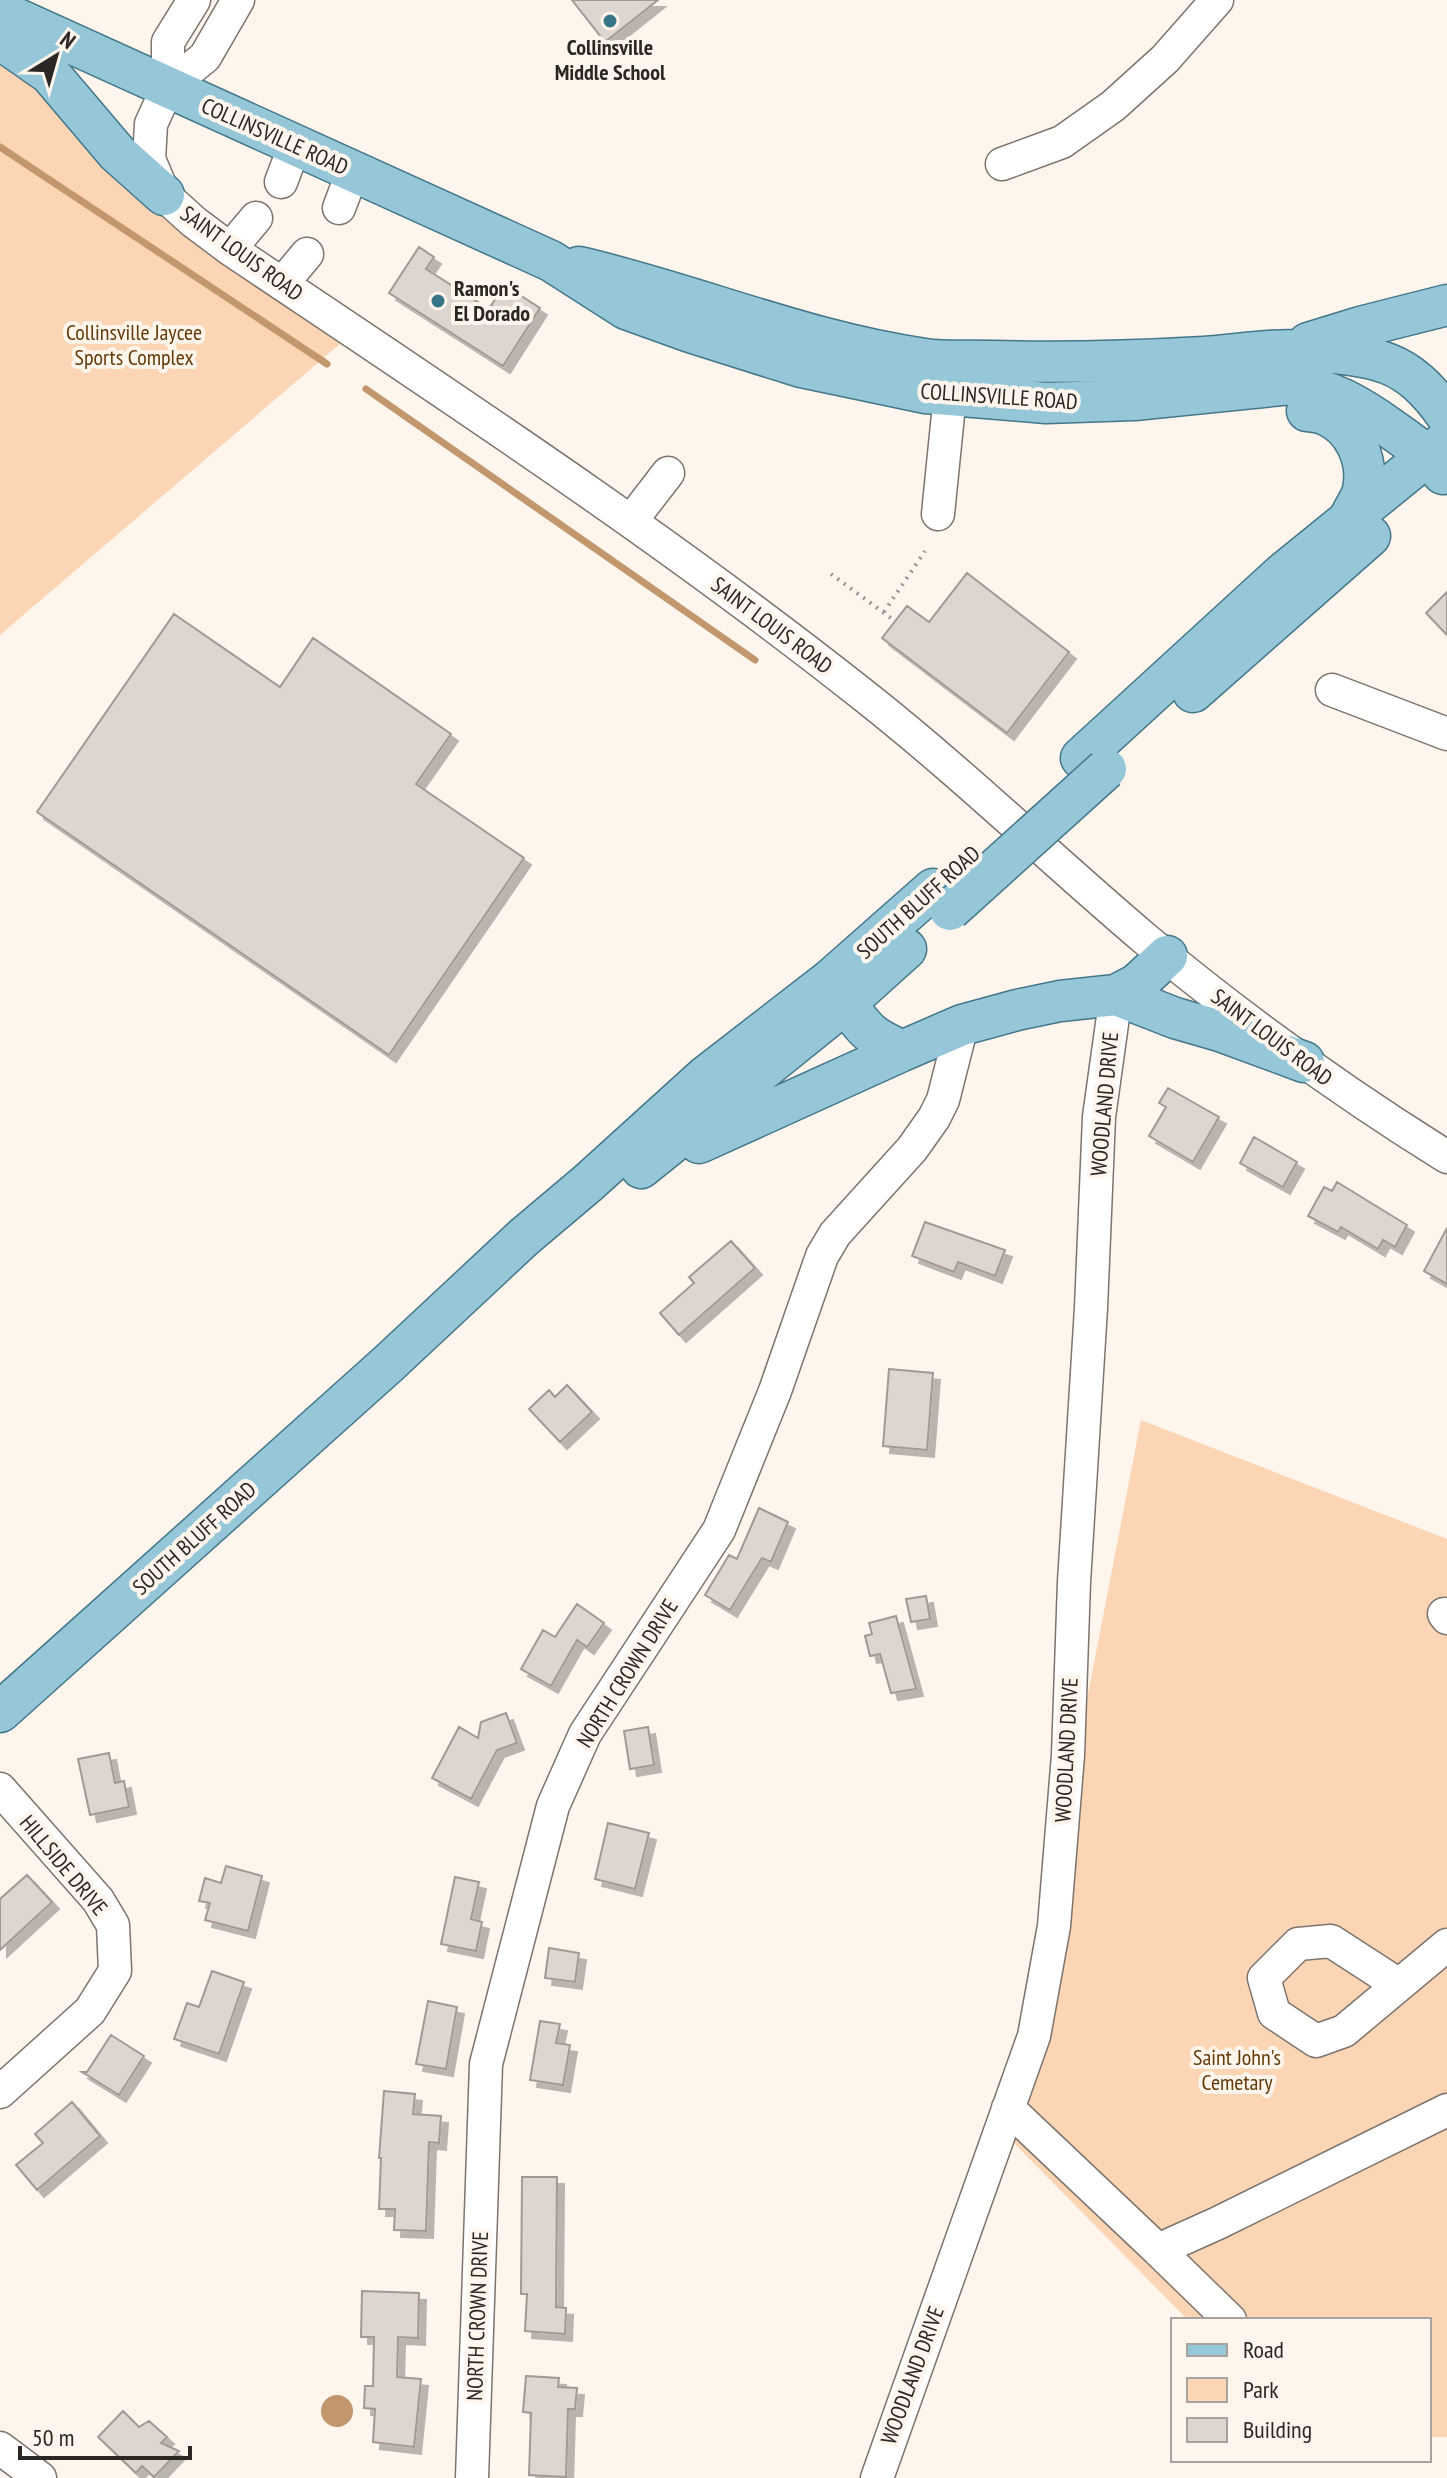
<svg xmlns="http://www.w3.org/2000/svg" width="1447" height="2478" viewBox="0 0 1447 2478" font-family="'PT Sans Narrow',sans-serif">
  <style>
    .green { fill: #fbd5b4 }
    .water { fill: #c3976e }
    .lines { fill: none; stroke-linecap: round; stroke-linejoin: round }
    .stream { stroke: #c3976e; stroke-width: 7 }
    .building { fill: #ded5ce; stroke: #a29992; stroke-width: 2; filter: url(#shadow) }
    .minor-casing { stroke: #7c746d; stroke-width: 35 }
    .major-casing { stroke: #437789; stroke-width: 43 }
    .path { stroke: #9a948e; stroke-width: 4; stroke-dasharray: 2 6; stroke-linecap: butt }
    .minor { stroke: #fff; stroke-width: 32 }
    .major { stroke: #96c7d9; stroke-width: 40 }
    .major-bridge-casing { stroke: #437789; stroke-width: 43; stroke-linecap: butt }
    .major-bridge { stroke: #96c7d9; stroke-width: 40 }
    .poi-dot { fill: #36748a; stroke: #fef5ed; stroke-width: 3 }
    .labels { text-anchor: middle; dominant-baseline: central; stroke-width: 8; stroke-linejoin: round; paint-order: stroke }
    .poi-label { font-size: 22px; font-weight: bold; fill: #2a2724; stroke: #fef5ed }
    .street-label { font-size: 22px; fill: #2a2724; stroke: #fef5ed }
    .park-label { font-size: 22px; fill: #633905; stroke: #fef5ed }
  </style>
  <defs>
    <filter id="shadow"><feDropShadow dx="7" dy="7" stdDeviation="0" flood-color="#0004"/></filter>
  </defs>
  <rect width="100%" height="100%" fill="#fef5ed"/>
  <path class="green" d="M0,42L354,332L0,635Z
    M1141,1420L1447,1539V2437H1429V2320H1188L1000,2129L1063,1824Z"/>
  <path class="water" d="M321 2411a16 16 0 1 1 32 0a16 16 0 1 1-32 0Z"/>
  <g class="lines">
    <path class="stream" d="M0,147L327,364
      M366,389L755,660"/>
  </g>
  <path class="building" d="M572,0H658L605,42Z
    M419,247L434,257L426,269L489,309L504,285L540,308L503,366L389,293Z
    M967,573L1069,652L1007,733L882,638L907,606L929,622Z
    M1447,592V635L1426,613Z
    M174,614L280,687L313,638L451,734L416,784L524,858L389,1055L37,812Z
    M1168,1088L1219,1117L1193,1162L1149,1136L1166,1107L1159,1103Z
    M1254,1137L1297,1162L1283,1187L1240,1163Z
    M1337,1182L1407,1225L1395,1247L1383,1240L1378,1249L1341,1227L1338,1232L1308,1216L1324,1187L1332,1191Z
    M925,1222L1005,1250L995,1276L958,1262L954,1272L912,1256Z
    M1447,1228V1284L1424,1271Z
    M731,1241L755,1268L679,1335L660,1313L694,1283L689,1277Z
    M889,1369L933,1373L927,1450L883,1446Z
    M567,1385L592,1412L560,1442L529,1409L549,1390L555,1397Z
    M759,1508L788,1522L771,1562L762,1558L730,1610L705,1595L729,1555L737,1559Z
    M926,1596L930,1619L911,1622L906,1599Z
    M577,1604L604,1623L587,1647L577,1640L551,1686L521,1669L543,1630L555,1637Z
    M896,1616L916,1689L891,1693L880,1654L870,1656L865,1636L872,1634L869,1623Z
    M506,1713L517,1743L497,1750L471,1799L432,1778L459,1727L478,1738L481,1722Z
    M648,1727L654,1765L630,1769L624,1731Z
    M109,1753L115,1783L124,1781L129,1807L90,1815L78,1759Z
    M608,1823L649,1833L635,1889L595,1879Z
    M226,1866L262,1876L248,1931L205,1920L210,1903L199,1901L205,1878L221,1883Z
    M27,1875L52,1902L0,1950V1899Z
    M455,1877L479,1882L471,1919L482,1922L476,1951L441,1944Z
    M549,1948L579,1953L575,1982L545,1978Z
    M212,1971L244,1982L219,2054L174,2039L187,2003L199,2007Z
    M428,2001L457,2007L446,2069L416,2064Z
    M540,2021L560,2024L556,2043L570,2045L563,2085L530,2080Z
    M111,2035L144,2056L119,2095L82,2072H87Z
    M384,2091L415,2094L413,2114L441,2116L439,2143L429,2142L426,2231L394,2230L395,2209H379L381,2158H379Z
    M72,2102L100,2136L37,2190L16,2165L43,2143L35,2134Z
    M522,2177H557L556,2307L566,2308L565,2334L525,2331L527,2294H521Z
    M362,2291L419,2293L418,2338L398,2337L397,2377L421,2379L414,2447L373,2442L375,2409L364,2408L365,2386H373L374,2337H361Z
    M526,2376L559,2378L558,2387L577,2388L575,2409H568L566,2477L529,2475L531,2413L523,2412Z
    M123,2411L139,2427L149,2421L167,2437L161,2443L179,2451L154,2477L142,2466L136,2473L98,2437Z"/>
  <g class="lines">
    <g class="minor-casing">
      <path id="minor" d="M194,0L168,42V87L151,124L149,159L164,195L194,222L230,249C446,394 663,536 867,698C963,774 1051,859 1144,938C1240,1018 1341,1091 1447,1157
        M168,87L205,57L238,0
        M1002,164L1062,142L1113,106L1165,59L1217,0
        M281,182L295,145
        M339,208L353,171
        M230,249L256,218
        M282,284L307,254
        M938,514L950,395
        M631,521L668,473
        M1332,690L1447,734
        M1444,1614L1447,1618
        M0,1789L98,1900L113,1925L115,1971L90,2011L0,2092
        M1399,1985L1331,1941L1298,1944L1264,1978L1274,2013L1316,2041L1344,2031L1447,1945
        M1008,2108L1158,2250
        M1230,2320L1158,2250L1218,2223L1447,2110
        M0,2448L40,2478
        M472,2478L486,2064L553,1806L585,1734L719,1530L775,1391L822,1256L835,1234L912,1149L934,1118L943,1100L962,1025
        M877,2478L1034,2036L1054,1926L1068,1755L1074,1582L1091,1308L1099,1117L1116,995"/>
    </g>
    <g class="major-casing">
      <path id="major" d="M0,11L551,261L626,309L690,332L801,367L925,393L1046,403L1134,400L1292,384C1331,389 1359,406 1390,428C1410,442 1428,454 1443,474
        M0,39L50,74L117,153L164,195
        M579,267C695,294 806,342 925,359C946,362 970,360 992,361C1062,363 1133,361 1204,357C1237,355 1273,348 1306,351C1374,356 1406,357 1447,416
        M1308,343L1360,327L1447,305
        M1307,411C1313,412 1320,412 1326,415C1354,427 1369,460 1363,490C1361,499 1353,510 1349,519
        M1193,692L1370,536
        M1081,758L1282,574L1447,440
        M832,983C846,1000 855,1021 873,1035C881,1041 892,1046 902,1051L962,1025L1017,1010L1060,1001L1116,995L1137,984L1167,956
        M1116,995L1175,1018L1220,1031L1304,1062
        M699,1143L902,1051
        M641,1168L847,1002L906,949
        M0,1712L388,1364L524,1237L588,1183L706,1076L830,980L933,889"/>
    </g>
    <path class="path" d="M831,574L895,621
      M884,612L925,551"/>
    <use href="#minor" class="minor"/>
    <use href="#major" class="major"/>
    <g class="major-bridge-casing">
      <path id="major-bridge" d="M950,910L1106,769"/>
    </g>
    <use href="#major-bridge" class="major-bridge"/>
  </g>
  <g class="poi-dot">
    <circle cx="610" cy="21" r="8"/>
    <circle cx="438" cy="301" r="8"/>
  </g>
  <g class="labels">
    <g class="poi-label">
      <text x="610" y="47">Collinsville<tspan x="610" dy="25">Middle School</tspan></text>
      <text x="454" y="288" text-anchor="start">Ramon's<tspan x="454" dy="25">El Dorado</tspan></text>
    </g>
    <g class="street-label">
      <text transform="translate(275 136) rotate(24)">COLLINSVILLE ROAD</text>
      <text transform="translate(242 253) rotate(36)">SAINT LOUIS ROAD</text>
      <text transform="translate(999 396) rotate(4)">COLLINSVILLE ROAD</text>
      <text transform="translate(772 625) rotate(37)">SAINT LOUIS ROAD</text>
      <text transform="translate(918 902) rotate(-42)">SOUTH BLUFF ROAD</text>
      <text transform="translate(1272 1037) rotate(37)">SAINT LOUIS ROAD</text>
      <text transform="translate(1104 1104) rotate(-85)">WOODLAND DRIVE</text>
      <text transform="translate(194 1538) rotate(-42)">SOUTH BLUFF ROAD</text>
      <text transform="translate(627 1673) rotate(-58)">NORTH CROWN DRIVE</text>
      <text transform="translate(1066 1750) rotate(-87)">WOODLAND DRIVE</text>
      <text transform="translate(64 1865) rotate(50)">HILLSIDE DRIVE</text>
      <text transform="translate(477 2316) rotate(-88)">NORTH CROWN DRIVE</text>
      <text transform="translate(912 2375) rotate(-70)">WOODLAND DRIVE</text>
    </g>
    <g class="park-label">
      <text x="134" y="332">Collinsville Jaycee<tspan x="134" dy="25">Sports Complex</tspan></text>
      <text x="1237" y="2057">Saint John's<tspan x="1237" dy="25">Cemetary</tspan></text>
    </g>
  </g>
  <rect x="1171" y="2318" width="260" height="144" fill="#fef5ed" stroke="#a9a39d" stroke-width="2"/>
  <rect x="1187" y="2344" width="40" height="12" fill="#96c7d9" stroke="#a9a39d" stroke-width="2"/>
  <text x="1243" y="2358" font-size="24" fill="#2a2724">Road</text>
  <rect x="1187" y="2378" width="40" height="24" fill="#fbd5b4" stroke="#a9a39d" stroke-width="2"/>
  <text x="1243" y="2398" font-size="24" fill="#2a2724">Park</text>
  <rect x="1187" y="2418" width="40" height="24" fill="#ded5ce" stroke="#a9a39d" stroke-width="2"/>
  <text x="1243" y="2438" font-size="24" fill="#2a2724">Building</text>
  <g transform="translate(56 56) rotate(37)" stroke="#fef5ed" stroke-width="6" paint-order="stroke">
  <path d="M0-6L14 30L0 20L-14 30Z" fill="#2a2724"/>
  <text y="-12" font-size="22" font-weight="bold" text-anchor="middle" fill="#2a2724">N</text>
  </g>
  <path d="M20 2446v12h170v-12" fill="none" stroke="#2a2724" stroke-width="4"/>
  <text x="32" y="2446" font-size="24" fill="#2a2724" stroke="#fef5ed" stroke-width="6" paint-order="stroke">50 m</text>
</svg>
